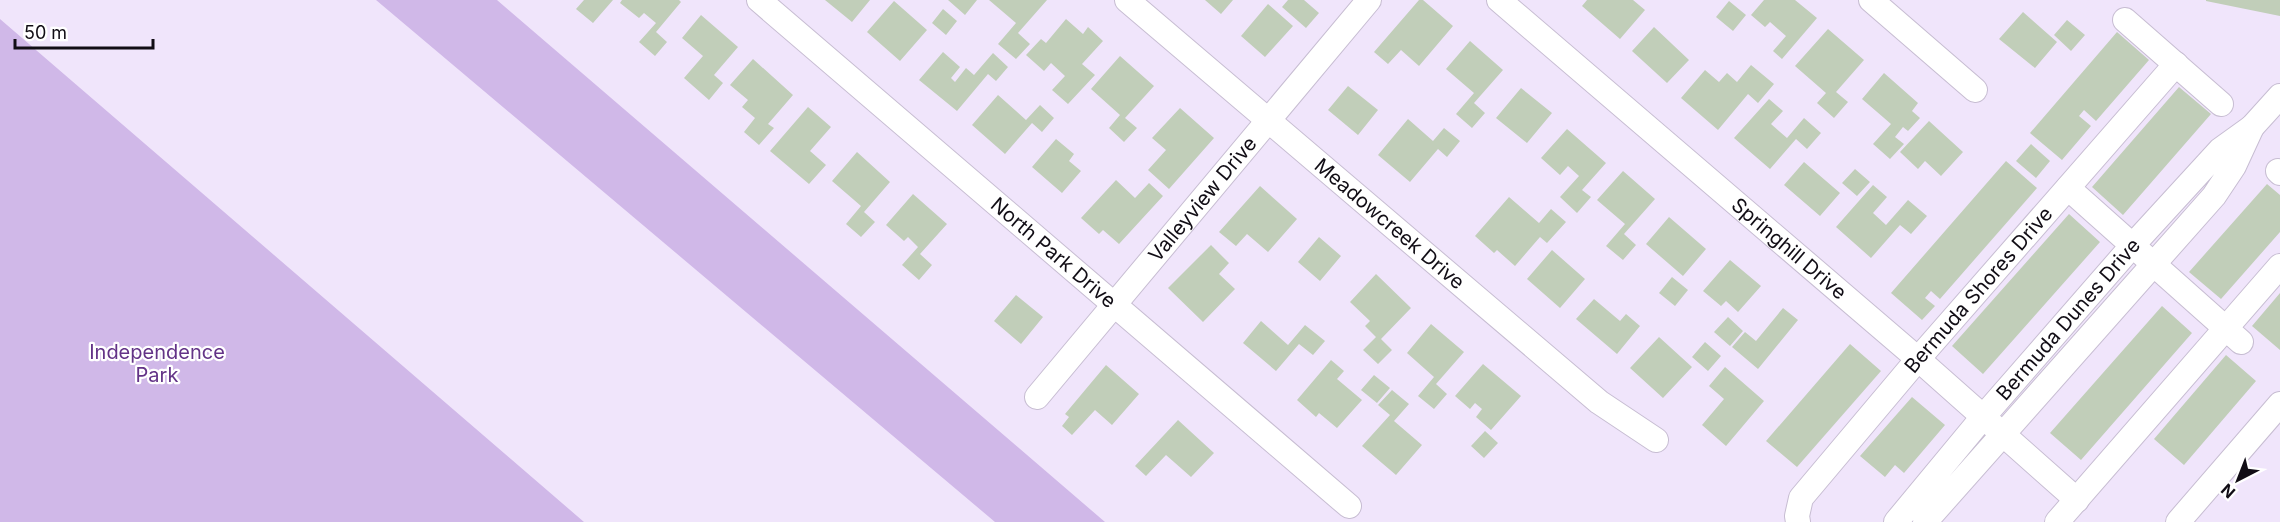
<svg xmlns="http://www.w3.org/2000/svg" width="2280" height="522" viewBox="0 0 2280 522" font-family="Inter,sans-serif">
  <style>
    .green { fill: #d0b8e8 }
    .building { fill: #c1ceb9 }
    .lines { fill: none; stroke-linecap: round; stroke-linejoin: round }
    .minor-casing { stroke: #c7bdd2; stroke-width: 26 }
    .minor { stroke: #fff; stroke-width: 24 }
    .labels { text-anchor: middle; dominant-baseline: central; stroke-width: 4.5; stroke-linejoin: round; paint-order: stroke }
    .street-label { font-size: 20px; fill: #110d15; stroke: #fff }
    .park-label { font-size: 20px; fill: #633387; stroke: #fff }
  </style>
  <rect width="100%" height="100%" fill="#f0e5fb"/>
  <path class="green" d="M376,0H497L1105,522H995Z
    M0,19L584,522H0Z"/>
  <path class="building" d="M584,0H613L593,23L576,9Z
    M622,0H679L681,2L656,32L667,42L655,56L639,42L656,23L644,13L639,18L620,3Z
    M825,0H870L852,22Z
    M948,0H977L965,15Z
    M989,0H1047L1018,33L1030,44L1016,59L998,44L1016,23Z
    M1205,0H1233L1221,14Z
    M1288,0H1304L1319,13L1306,28L1282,7Z
    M1419,0H1423L1453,26L1419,66L1401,50L1388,64L1374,52Z
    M1587,0H1633L1645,10L1620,39L1582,6Z
    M1764,0H1795L1817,18L1782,59L1773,51L1786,36L1770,22L1765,27L1751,15Z
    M2206,0H2280V16L2206,1Z
    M894,1L927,30L900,61L867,32Z
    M1729,1L1746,15L1733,31L1716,17Z
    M1268,4L1293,26L1265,57L1241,36Z
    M943,9L957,21L946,35L932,23Z
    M2023,12L2057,42L2035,68L1999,39Z
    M701,15L738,47L714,75L723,83L709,100L684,78L703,56L682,38Z
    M1066,19L1083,34L1088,27L1103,41L1082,64L1095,75L1068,104L1052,90L1065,76L1051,63L1044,71L1026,55L1041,39L1046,43Z
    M2067,20L2085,35L2071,51L2054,35Z
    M1654,27L1689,60L1667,83L1632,51Z
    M1828,29L1864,60L1836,92L1848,102L1834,118L1817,103L1826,93L1795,66Z
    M2117,32L2149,60L2096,121L2084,110L2079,116L2091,126L2062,160L2030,133Z
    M1470,41L1503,70L1474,103L1485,113L1472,128L1456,114L1474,93L1446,69Z
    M943,52L960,67L951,78L955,82L966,68L974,75L993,53L1008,67L996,81L988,74L957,111L919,80Z
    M1120,56L1154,86L1125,118L1137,128L1124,142L1109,128L1120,115L1091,89Z
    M753,59L793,95L768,124L774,128L759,145L744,132L755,118L742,107L748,100L730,85Z
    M1751,65L1774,84L1758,103L1748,94L1718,130L1681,98L1705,70L1719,82L1727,73L1737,82Z
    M1884,73L1918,103L1912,111L1920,118L1908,131L1903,127L1895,137L1904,144L1890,159L1873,144L1891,124L1862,99Z
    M1348,86L1378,110L1358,135L1328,110Z
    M2179,87L2211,114L2123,215L2092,187Z
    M1521,88L1552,113L1527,143L1496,118Z
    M998,95L1026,120L1040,105L1054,118L1042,132L1032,123L1005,154L972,125Z
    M1769,99L1783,111L1771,124L1787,138L1804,118L1821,133L1807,149L1796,139L1770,169L1734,138Z
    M808,107L831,127L810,151L826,165L809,184L770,151Z
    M1180,108L1214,138L1169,189L1148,170L1166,150L1152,138Z
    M1408,119L1433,141L1444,128L1460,141L1447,157L1438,149L1410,182L1378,155Z
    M1929,121L1963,152L1941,176L1925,161L1918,169L1900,152Z
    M1567,129L1606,163L1582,190L1591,197L1577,213L1560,197L1579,176L1568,166L1560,175L1541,158Z
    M1056,139L1074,154L1069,161L1081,171L1062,193L1032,167Z
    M2031,144L2050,161L2036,178L2016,161Z
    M857,152L890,182L864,212L875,222L861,237L846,224L861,206L832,181Z
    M2006,161L2037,188L1940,299L1931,291L1925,298L1935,306L1922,320L1891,293Z
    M1804,162L1840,193L1820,216L1784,185Z
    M1855,169L1870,182L1857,196L1842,183Z
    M1623,171L1655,199L1624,234L1636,245L1623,260L1606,246L1625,224L1597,200Z
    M1116,180L1135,198L1149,183L1163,196L1119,244L1103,230L1099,234L1081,218Z
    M2267,184L2280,195V232L2221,299L2189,272Z
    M1873,185L1887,197L1873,213L1886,225L1908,200L1927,216L1911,234L1900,225L1871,258L1836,227Z
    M1260,186L1297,219L1268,252L1247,234L1236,246L1219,232Z
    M913,194L947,224L920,254L932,265L919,280L902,265L918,247L908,237L904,241L886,225Z
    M1509,197L1539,223L1551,209L1566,222L1547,243L1540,237L1515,266L1497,250L1494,253L1475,236Z
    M2069,214L2100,242L1983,374L1952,346Z
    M1669,217L1706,249L1683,276L1646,244Z
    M1319,237L1341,256L1320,281L1298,262Z
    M1211,245L1229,263L1219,274L1235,289L1203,322L1168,288Z
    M1552,250L1585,279L1560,308L1527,279Z
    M1730,260L1761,286L1738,312L1726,301L1721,306L1703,291Z
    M1376,274L1411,308L1381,339L1392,350L1378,364L1363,350L1376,337L1365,326L1370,321L1350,302Z
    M1672,277L1688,290L1675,306L1659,293Z
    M2280,293V350L2252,326Z
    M1016,295L1043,317L1021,344L994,321Z
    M1594,299L1620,321L1626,314L1640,326L1617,354L1576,319Z
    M2162,306L2192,333L2081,460L2050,433Z
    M1783,308L1798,320L1758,369L1732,347L1745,332L1756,341Z
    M1728,317L1743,331L1730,346L1714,332Z
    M1261,321L1288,345L1305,325L1325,341L1313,355L1299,344L1276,371L1243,343Z
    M1431,324L1464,352L1436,384L1447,394L1434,409L1418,396L1434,377L1407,353Z
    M1659,337L1692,367L1663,398L1630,368Z
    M1705,342L1721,356L1708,371L1692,357Z
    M1850,344L1881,371L1797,467L1766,441Z
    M2226,355L2256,381L2184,465L2154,439Z
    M1331,360L1344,371L1337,379L1362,400L1337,428L1319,413L1316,417L1297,400Z
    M1483,364L1521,396L1491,430L1476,417L1482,409L1475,403L1470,409L1455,396Z
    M1106,365L1139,394L1112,425L1095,410L1072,435L1062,426L1069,417L1065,414Z
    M1725,367L1764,401L1726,446L1702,425L1724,399L1709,386Z
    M1374,375L1390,388L1377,403L1361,390Z
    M1392,390L1409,404L1394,421L1422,445L1396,475L1362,446L1390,415L1378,405Z
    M1912,397L1945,425L1904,473L1895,465L1885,477L1860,456Z
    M1178,420L1214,453L1191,477L1166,455L1146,476L1135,466Z
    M1485,431L1498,443L1484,458L1471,446Z"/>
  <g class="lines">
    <g class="minor-casing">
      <g id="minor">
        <path id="s1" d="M759,0L1349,506"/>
        <path id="s2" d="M1127,0L1599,402L1656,440"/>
        <path id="s3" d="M1499,0L1918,359L2077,500"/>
        <path d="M1871,0L1975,90"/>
        <path d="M2125,20L2221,104"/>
        <path d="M2252,127L2280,96"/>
        <path d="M2278,171L2280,173"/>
        <path d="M2068,188L2241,342"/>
        <path id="s4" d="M1037,397L1369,0"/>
        <path id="s5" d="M1798,522L1797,516L1801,498L1918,359L2176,64"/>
        <path id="s6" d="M1896,522L1983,417L2132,246L2220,150L2252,127L2234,166L2214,196L1925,522"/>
        <path d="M2057,522L2280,266"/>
        <path d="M2178,522L2280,404"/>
      </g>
    </g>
    <use href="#minor" class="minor"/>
  </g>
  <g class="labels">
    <g class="street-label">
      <text stroke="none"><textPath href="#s4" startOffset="258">Valleyview Drive</textPath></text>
      <text stroke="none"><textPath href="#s2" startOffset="345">Meadowcreek Drive</textPath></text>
      <text stroke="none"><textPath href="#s3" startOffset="382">Springhill Drive</textPath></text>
      <text stroke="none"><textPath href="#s1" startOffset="388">North Park Drive</textPath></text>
      <text stroke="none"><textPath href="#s5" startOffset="298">Bermuda Shores Drive</textPath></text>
      <text stroke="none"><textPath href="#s6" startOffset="266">Bermuda Dunes Drive</textPath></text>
    </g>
    <g class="park-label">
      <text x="157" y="352">Independence<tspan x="157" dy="23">Park</tspan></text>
    </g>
  </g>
  <g transform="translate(2238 480) rotate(222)" stroke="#ffffff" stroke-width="4.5" paint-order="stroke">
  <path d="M0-4.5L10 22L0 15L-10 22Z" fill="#110d15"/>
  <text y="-9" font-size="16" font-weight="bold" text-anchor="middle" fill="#110d15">N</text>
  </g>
  <path d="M15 39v9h138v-9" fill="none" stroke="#110d15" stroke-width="3"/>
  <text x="24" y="39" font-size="18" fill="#110d15" stroke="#ffffff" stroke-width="4.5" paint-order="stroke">50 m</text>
</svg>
